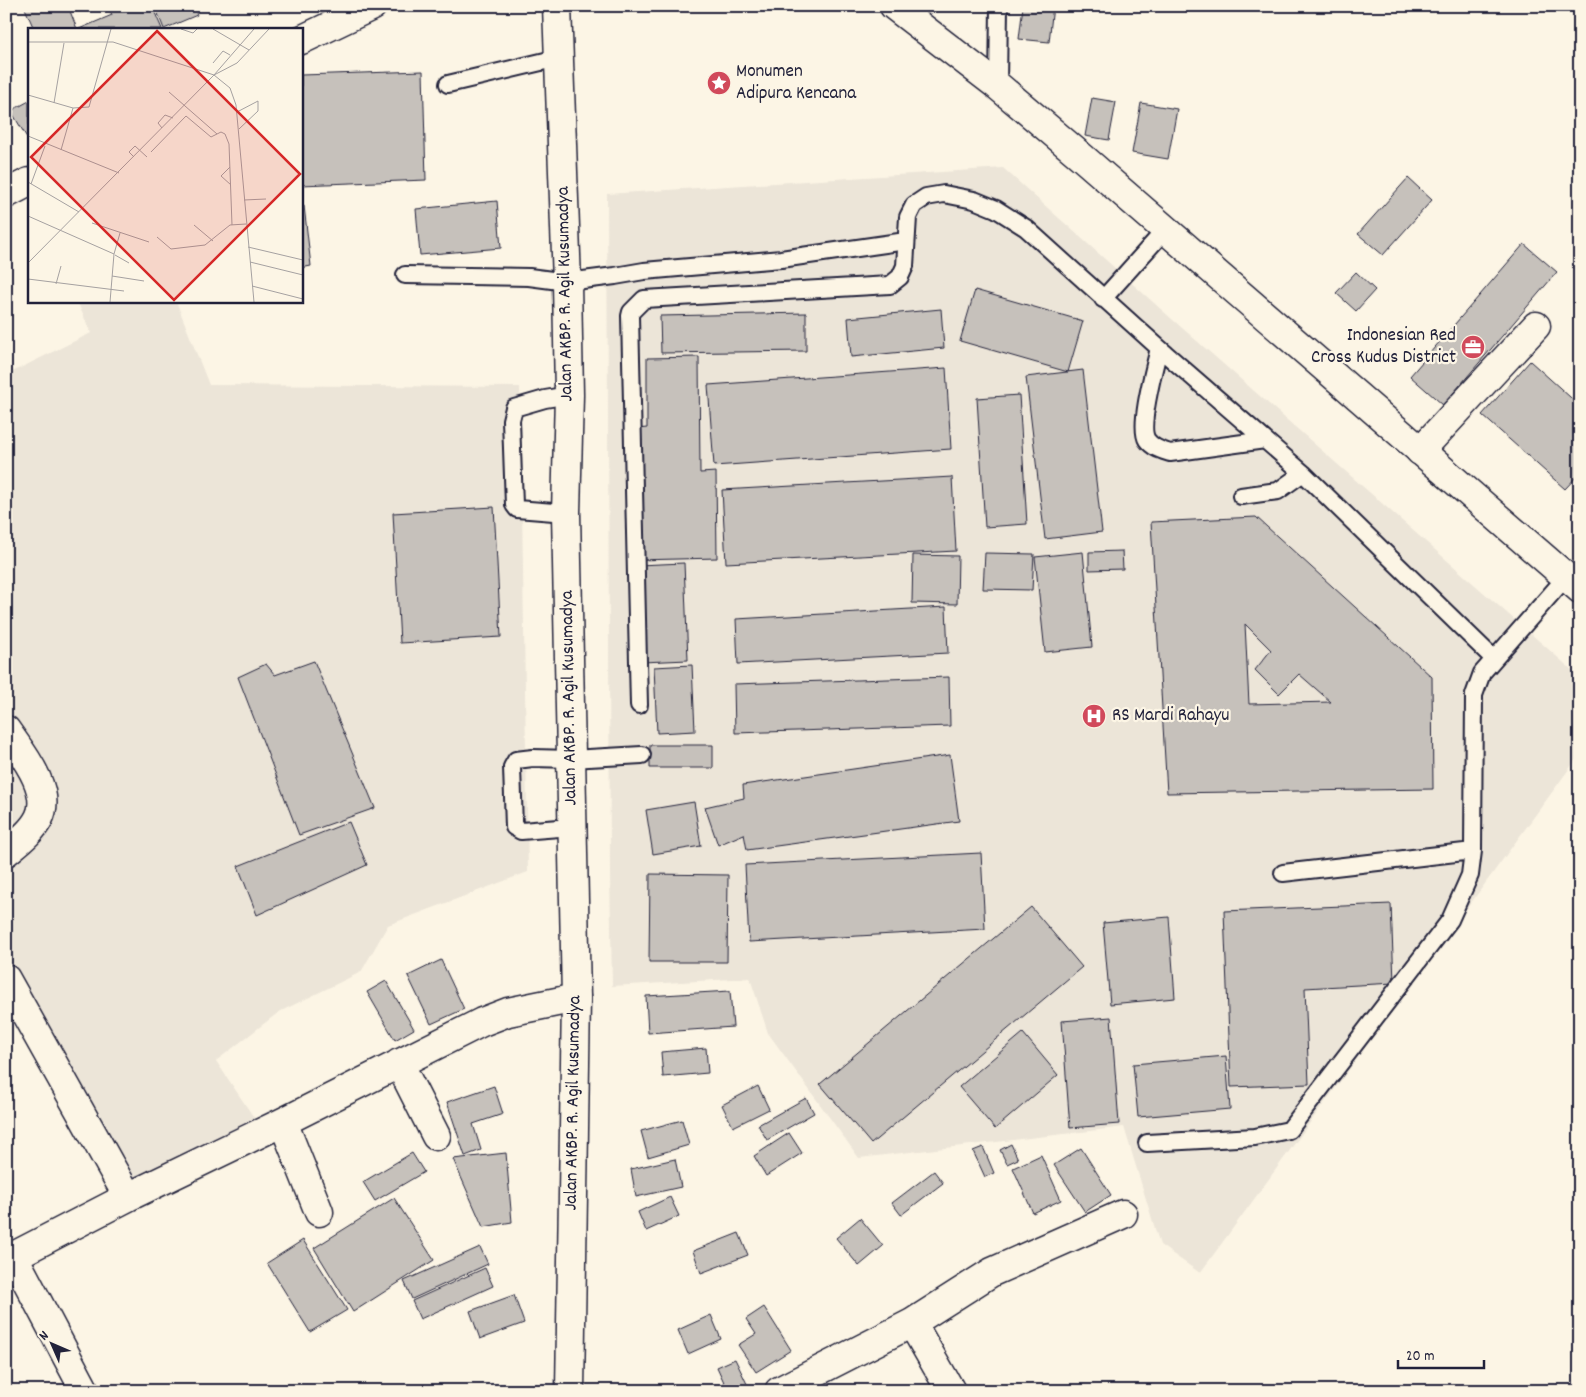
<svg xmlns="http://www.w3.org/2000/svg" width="1586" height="1397" viewBox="0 0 1586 1397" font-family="Dekko,sans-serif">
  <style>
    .built { fill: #ece5d8 }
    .building { fill: #c6c1bb; stroke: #22223b; fill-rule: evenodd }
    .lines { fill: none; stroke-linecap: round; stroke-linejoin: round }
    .service-casing { stroke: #22223b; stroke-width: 20 }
    .minor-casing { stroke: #22223b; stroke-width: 31 }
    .secondary-casing { stroke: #22223b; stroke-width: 31 }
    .service { stroke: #fcf5e5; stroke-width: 16 }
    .minor { stroke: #fcf5e5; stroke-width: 28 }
    .secondary { stroke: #fcf5e5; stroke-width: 28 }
    .labels { text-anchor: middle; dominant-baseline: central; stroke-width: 4.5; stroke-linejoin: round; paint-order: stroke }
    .poi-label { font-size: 19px; fill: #22223b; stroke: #fcf5e5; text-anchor: start }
    .street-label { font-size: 19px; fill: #22223b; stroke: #fcf5e5 }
    .inset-road { fill: none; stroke: #a5a1a1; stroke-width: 1 }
    .view { fill: #d62828; fill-opacity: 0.15; stroke: #d62828; stroke-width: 2.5 }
    .inset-edge { fill: none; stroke: #22223b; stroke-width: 2.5 }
  </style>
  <rect width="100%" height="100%" fill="#fcf5e5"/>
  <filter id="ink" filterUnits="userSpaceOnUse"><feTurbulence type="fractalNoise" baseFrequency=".02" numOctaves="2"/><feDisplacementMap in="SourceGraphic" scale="10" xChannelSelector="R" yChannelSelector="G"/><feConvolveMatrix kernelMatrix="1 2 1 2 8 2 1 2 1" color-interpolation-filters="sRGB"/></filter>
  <g filter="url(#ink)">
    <path class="built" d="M1003,168L1173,320L1580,677V754L1200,1273L1160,1245L1124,1127L859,1158L768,1033L750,978L612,986L610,873L607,194Z
      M77,301H176L209,385L520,387L528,872L388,925L361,972L279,1012L216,1061L257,1122L129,1185L6,964V375L91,333Z"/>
    <path class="building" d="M24,6H68L77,29H34Z
      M108,6H152L162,29H79L112,15Z
      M155,6H193L197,15L164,29Z
      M1023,6H1053L1049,42L1019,39Z
      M423,71L426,180L301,185V75Z
      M1092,98L1116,102L1109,140L1085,136Z
      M29,101V141L11,111Z
      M1141,103L1177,109L1168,159L1132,153Z
      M1408,178L1432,200L1383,255L1358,234Z
      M497,201L501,248L420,255L416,209Z
      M304,206L311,266L301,268V207Z
      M1524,244L1557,272L1443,405L1410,376Z
      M1356,272L1375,290L1356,311L1336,293Z
      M975,290L1083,321L1068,372L960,341Z
      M941,309L944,348L851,357L848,318Z
      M806,313V351L661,353L660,316Z
      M699,357L700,473L716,472L717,558L638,560L637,429L647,428V358Z
      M1530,361L1580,406V473L1565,489L1482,415Z
      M946,368L951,449L714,466L708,385Z
      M1083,370L1102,532L1045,539L1026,377Z
      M1019,395L1027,524L985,527L977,398Z
      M952,477L956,551L726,563L722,490Z
      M494,507L501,637L400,643L393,513Z
      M1256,517L1432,677L1433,789L1167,793L1151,522ZM1245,624L1271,650L1255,670L1279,694L1299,674L1331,702L1249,704Z
      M1122,551L1123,569L1089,570V552Z
      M1083,552L1092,647L1045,652L1035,557Z
      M985,553L1034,554L1032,590L983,589Z
      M913,555L958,556L957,604L912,603Z
      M684,563L688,660L642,662L638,565Z
      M946,607L948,653L738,664L736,619Z
      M314,661L375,808L299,835L238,677L266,664L275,675Z
      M692,665L695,731L657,733L654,667Z
      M949,677L950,726L735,733L734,684Z
      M650,745H713V768H650Z
      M950,755L959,821L747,850L744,834L718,845L705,807L744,798L743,785Z
      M694,802L701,846L653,854L646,810Z
      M349,822L367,865L257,915L238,866Z
      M981,853L985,929L749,942L745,865Z
      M650,874L728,875L727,962H649Z
      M1391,904L1394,983L1305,988L1309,1084L1231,1087L1224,911Z
      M1031,907L1082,967L871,1144L820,1084Z
      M1169,917L1175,998L1110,1004L1103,923Z
      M441,960L464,1009L431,1024L408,976Z
      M386,981L414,1029L395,1040L367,992Z
      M730,991L733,1027L648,1033L646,996Z
      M1111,1017L1119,1124L1070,1128L1062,1021Z
      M1023,1033L1058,1075L995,1129L959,1087Z
      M706,1048L708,1073L663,1077L661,1052Z
      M1226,1056L1230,1109L1138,1117L1133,1064Z
      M494,1086L503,1114L473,1124L481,1150L465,1156L447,1102Z
      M758,1086L769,1109L733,1127L722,1105Z
      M806,1098L814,1113L767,1140L758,1125Z
      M682,1120L689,1145L648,1157L641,1131Z
      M789,1133L802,1153L766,1176L754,1156Z
      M1011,1144L1018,1159L1007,1164L1000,1150Z
      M983,1147L994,1173L985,1177L973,1151Z
      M1081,1148L1111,1195L1085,1212L1054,1165Z
      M412,1153L424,1172L375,1201L363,1182Z
      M506,1153L512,1222L483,1227L453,1159Z
      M1041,1155L1061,1200L1033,1213L1013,1168Z
      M675,1159L681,1187L636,1197L631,1169Z
      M934,1171L943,1183L901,1215L892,1203Z
      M670,1197L679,1216L646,1231L638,1212Z
      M394,1198L434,1260L353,1312L314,1248Z
      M860,1218L883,1246L859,1266L836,1238Z
      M739,1233L748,1255L701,1273L693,1251Z
      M303,1240L347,1310L310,1332L267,1263Z
      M480,1247L488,1264L412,1299L404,1281Z
      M485,1268L493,1286L420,1319L412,1301Z
      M514,1295L524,1323L480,1339L470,1311Z
      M764,1307L791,1350L756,1372L738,1345L756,1334L746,1319Z
      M711,1315L721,1339L688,1354L678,1330Z
      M735,1359L748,1386L738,1391H728L717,1367Z"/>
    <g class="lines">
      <g class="service-casing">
        <path id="service" d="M448,84L558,58
          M998,86L999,6
          M405,275L529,277L567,282L615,276L644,271L781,259L906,241
          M1103,299L1165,230
          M1159,348C1155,366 1138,426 1147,440C1153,448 1161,450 1170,453L1265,440
          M1241,496L1278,491L1303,473
          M566,513L517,509L514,505L511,420L514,408L545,399L569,395
          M639,705L630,316L631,312L644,299L890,285L900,277L905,266L908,217L914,205L926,197L944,194L974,200L996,209L1026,228L1159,348L1303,473L1494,659
          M572,827L521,831L514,827L512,767L516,760L533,758L571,759L642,755
          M1283,873L1473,851
          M1147,1143L1255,1137L1289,1130L1450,920L1470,875L1473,851L1474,695L1482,673L1566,577"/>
      </g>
      <g class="minor-casing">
        <path id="minor" d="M301,40L372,6
          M6,194L29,182
          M1420,451L1536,326
          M6,730C21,752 53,790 39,818C32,832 18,842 6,852
          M6,979L128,1197
          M399,1063L436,1136
          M283,1122L319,1212
          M14,1257L85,1391
          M6,1260L128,1197L283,1122L482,1022L508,1012L576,998
          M912,1323L951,1391
          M779,1391L912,1323L992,1272L1123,1214"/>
      </g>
      <g class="secondary-casing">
        <path id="secondary" d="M557,6L567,282L569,395L566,513L576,998L570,1391
          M894,6L998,86L1083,158L1580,589"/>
      </g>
      <use href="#service" class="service"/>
      <use href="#minor" class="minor"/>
      <use href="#secondary" class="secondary"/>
    </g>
  </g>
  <defs>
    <g id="sight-disc" transform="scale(1.25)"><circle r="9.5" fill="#d1495b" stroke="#fcf5e5"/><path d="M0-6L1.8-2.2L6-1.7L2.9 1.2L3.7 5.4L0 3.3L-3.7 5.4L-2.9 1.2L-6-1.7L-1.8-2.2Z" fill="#fff"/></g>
    <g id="office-disc" transform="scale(1.25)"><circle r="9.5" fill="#d1495b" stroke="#fcf5e5"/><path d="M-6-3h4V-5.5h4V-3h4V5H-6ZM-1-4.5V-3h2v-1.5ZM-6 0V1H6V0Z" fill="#fff"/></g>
    <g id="hospital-disc" transform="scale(1.25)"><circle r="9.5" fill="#d1495b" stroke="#fcf5e5"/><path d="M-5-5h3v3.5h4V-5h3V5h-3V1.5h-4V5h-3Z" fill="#fff"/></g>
  </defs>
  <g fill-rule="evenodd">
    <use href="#sight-disc" x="719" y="83"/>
    <use href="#office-disc" x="1473" y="347"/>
    <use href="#hospital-disc" x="1094" y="716"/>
  </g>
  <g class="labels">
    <g class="poi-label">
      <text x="736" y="72">Monumen<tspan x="736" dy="22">Adipura Kencana</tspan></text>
      <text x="1456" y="336" text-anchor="end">Indonesian Red<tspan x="1456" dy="22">Cross Kudus District</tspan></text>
      <text x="1112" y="716">RS Mardi Rahayu</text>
    </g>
    <g class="street-label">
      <text transform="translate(566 294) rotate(-91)">Jalan AKBP. R. Agil Kusumadya</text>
      <text transform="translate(570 698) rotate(-91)">Jalan AKBP. R. Agil Kusumadya</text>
      <text transform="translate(574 1103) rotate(-89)">Jalan AKBP. R. Agil Kusumadya</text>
    </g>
  </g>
  <g transform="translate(28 28)">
    <rect width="275" height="275" fill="#fcf5e5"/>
    <path class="inset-road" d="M153,1L165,5L169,1M185,1L221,22M0,14H85L186,47L209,35L241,1M185,35L195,23L202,27M186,47L202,60L208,77L226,274M141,64L189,106M0,67L45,80L61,79L83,1M26,75L36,15M209,84L230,73V83L211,101M134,100L130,95L137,87L145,90M0,108L91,145M33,122L45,80M123,124L158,88L183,109L193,104L197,106L201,116L204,197M106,129L101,124L107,118L119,129M202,139L193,148L203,157M0,154L51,184M3,156L17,118M216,172L238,171M0,188L86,226L82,274M64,195L121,214M166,197L185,213M129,209L143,221L177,217L202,197L218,196M220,219L275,232M86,226L92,205M87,227L101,235M222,234L275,247M0,235L186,47L226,1M84,248L116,253M0,251L96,263M28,256L33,238M224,258L275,271"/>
    <path class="view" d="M129,3L272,146L146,272L3,129Z"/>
    <rect width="275" height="275" class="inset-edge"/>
  </g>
  <rect width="1586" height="1397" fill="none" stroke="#fcf5e5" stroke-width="25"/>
  <rect x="12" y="12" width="1561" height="1372" fill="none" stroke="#22223b" stroke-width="2" filter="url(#ink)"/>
  <g transform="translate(52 1344) rotate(315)" stroke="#fcf5e5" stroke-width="4" paint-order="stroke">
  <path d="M0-4L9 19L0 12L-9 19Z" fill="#22223b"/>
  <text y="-8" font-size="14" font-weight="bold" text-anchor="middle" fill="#22223b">N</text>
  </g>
  <path d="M1398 1360v8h86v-8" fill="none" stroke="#22223b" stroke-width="2.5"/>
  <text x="1406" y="1360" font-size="15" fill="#22223b" stroke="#fcf5e5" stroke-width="4" paint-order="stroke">20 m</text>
</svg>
